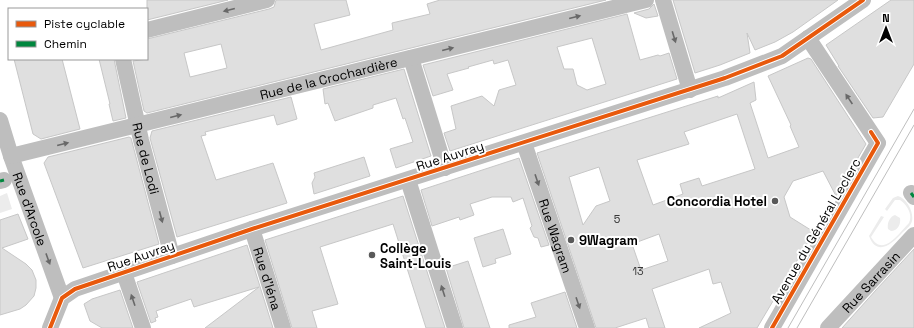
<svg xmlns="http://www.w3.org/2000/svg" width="914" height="328" viewBox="0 0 914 328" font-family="'Space Grotesk',sans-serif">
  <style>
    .green { fill: #ececec }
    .building { fill: #dfdfdf; stroke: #c7c7c7; fill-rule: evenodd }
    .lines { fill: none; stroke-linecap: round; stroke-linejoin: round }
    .minor { stroke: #bebebe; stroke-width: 16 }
    .tram { stroke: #bebebe; stroke-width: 1 }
    .quiet { stroke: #00873e; stroke-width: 3; stroke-dasharray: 6 3; stroke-linecap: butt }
    .cycleway-casing { stroke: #fff; stroke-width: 6 }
    .cycleway { stroke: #e8590c; stroke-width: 4 }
    .oneway { fill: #686868 }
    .poi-dot { fill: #595959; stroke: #fff; stroke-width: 1.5 }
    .labels { text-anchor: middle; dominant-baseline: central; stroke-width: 4; stroke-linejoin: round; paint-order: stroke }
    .number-label { font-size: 11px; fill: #383838 }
    .street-label { font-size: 13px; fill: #000; stroke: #fff }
    .poi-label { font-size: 13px; font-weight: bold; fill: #000; stroke: #fff; text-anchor: start }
  </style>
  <rect width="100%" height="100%" fill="#fff"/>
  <path class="green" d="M7,193L12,209L0,213V196Z
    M898,196C907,199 914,212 912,221C911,226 905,230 902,233C892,244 877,257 869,236L881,216L884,217L871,237C883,258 899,233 909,223C913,214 907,205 900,200H895L887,211L885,209L893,198Z
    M895,215L900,218C901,224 898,231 891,231L888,229C887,224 889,217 895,215Z"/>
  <path class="building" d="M147,0H228L147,20Z
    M276,0H346L350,15L314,24L321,50L393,30L392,23L430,14L427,4L440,0H606L147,113L144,111L133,61L147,59V39L269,9L274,7ZM221,44L227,68L190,77L184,53Z
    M673,0H838L793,32L775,42L755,50L747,33L750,53L720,65L695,73Z
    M891,0H914V64L883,117L873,118L838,66H839L826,45Z
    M654,4L658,16L646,18L634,13L649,9Z
    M627,14L640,60L658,55L660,56L669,53L677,79L450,151L444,133L456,129L451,106L482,96L494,106L499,90L516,85L508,60L494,64L493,60L468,67L469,68L447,74L453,90L433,96L423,65ZM592,38L606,84L587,90L577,85L573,69H564L557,47Z
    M808,58L811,59L866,144L836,196L823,171L793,181L784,197L790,217L814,232L757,328H699L731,313L721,282L713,284L709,269L652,289L665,328H649L646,318L615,328H596L537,153L718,96V98L754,82L756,100L750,103L768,158L799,147L790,126L791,125L768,76ZM737,114L755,169L702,186L699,178L680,184L683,194L653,205L637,160L689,144L684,132ZM599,167L610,201L596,206L583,225L569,177ZM659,234L668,261L641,270L632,244Z
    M14,59H62L80,129L41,139L33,134Z
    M99,59H114L126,118L113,121L109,104H110Z
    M404,69L431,156L396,168L390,149L413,142L405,118L403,119L396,98L373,105V108L335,121L328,103L325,104L323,89Z
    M291,97L297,119L277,125L274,115L205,132L206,135L201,136L216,180L273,163L287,203L177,237L150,138L152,131Z
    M129,137L131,138L159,244L83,268L44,163L48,157Z
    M364,157L370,176L314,194L312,183L315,177L314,173Z
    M519,158L549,245L541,247L538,238L534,237L530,228L532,226L523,198L513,202L511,197H492L470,204L474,215L460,220L459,217L432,226L421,190Z
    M403,196L445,328H426L393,224L320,247L338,304L312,311L317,328H292L265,240Z
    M18,214L28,239L2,248L26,264L32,270L36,280V288L34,296L26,305L20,309L0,315V220Z
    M503,229L511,254L495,259L496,263L483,267L474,238Z
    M247,245L273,328H205L259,287L194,307L191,299L156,311L158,317L155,318L156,321L151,323L137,282Z
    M914,249V328H842L876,290Z
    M468,261L490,328H464L446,268Z
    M120,290L133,328H102L90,321L84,304L92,299Z
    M565,292L577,328H509V325L536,317L531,303Z"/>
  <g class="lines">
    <g class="minor">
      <path d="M663,0L690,90"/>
      <path d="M147,30L267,0"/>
      <path d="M411,58L445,168"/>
      <path id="s1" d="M123,59L141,140L172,256"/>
      <path id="s2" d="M0,120L11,156L62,298"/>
      <path id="s3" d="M524,143L587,328"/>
      <path id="s4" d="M11,156L646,0"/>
      <path d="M408,180L455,328"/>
      <path d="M0,181L4,180"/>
      <path d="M911,193L914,197"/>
      <path id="s5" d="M252,229L283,328"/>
      <path d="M124,273L143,328"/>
      <path d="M50,328L62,298L75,289L252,229L725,78L782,56L863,0"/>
      <path d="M772,328L878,143L808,38"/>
      <path id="s6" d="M828,328L914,235"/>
    </g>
    <path class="tram" d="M788,328L914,109
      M797,328L914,125"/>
    <path class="quiet" d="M0,181L4,180
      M911,193L914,197"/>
    <g class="cycleway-casing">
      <path id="cycleway" d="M50,328L62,298L75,289L252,229L725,78L782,56L863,0
        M772,328L878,143L871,132"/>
    </g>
    <use href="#cycleway" class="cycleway"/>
  </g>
  <defs><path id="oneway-solid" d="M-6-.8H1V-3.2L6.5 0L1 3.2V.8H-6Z"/></defs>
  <g class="oneway">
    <use href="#oneway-solid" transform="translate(229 10) rotate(166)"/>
    <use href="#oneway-solid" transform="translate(575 17) rotate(-14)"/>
    <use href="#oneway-solid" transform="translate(674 37) rotate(73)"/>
    <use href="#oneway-solid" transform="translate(448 49) rotate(-14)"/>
    <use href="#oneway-solid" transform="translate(849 99) rotate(-124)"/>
    <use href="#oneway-solid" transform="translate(176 116) rotate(-14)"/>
    <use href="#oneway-solid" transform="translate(63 144) rotate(-14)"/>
    <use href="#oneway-solid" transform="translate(537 180) rotate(71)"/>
    <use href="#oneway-solid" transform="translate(161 217) rotate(75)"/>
    <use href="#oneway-solid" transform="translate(48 259) rotate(70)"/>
    <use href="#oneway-solid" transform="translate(443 291) rotate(-108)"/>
    <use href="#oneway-solid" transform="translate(133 300) rotate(-109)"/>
    <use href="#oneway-solid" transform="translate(578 303) rotate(71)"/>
  </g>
  <g class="poi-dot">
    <circle cx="775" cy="201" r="4"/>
    <circle cx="571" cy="240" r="4"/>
    <circle cx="372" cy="255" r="4"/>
  </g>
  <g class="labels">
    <g class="number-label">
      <text x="617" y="219">5</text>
      <text x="638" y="271">13</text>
    </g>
    <g class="street-label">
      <text stroke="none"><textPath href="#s4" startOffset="327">Rue de la Crochardière</textPath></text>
      <text transform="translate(450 156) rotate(-18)">Rue Auvray</text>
      <text stroke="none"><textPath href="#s1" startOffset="102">Rue de Lodi</textPath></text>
      <text stroke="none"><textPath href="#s2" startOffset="94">Rue d'Arcole</textPath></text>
      <text transform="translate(816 231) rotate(-60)">Avenue du Général Leclerc</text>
      <text stroke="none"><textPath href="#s3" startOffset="98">Rue Wagram</textPath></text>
      <text transform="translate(141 256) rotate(-19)">Rue Auvray</text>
      <text stroke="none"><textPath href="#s5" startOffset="52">Rue d'Iéna</textPath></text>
      <text stroke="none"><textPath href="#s6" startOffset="63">Rue Sarrasin</textPath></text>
    </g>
    <g class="poi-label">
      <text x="767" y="201" text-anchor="end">Concordia Hotel</text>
      <text x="579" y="240">9Wagram</text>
      <text x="380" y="248">Collège<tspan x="380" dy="15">Saint-Louis</tspan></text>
    </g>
  </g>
  <rect x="8" y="8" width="140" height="52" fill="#ffffff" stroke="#999999"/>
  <rect x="16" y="21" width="20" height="6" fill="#e8590c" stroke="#999999"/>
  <text x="44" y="28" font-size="12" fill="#000000">Piste cyclable</text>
  <rect x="16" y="41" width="20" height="6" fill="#00873e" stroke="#999999"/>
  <text x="44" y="48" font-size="12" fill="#000000">Chemin</text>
  <g transform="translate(886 28)" stroke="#ffffff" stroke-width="3" paint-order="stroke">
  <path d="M0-3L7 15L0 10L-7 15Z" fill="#000000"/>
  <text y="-6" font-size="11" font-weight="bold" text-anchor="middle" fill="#000000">N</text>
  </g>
</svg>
